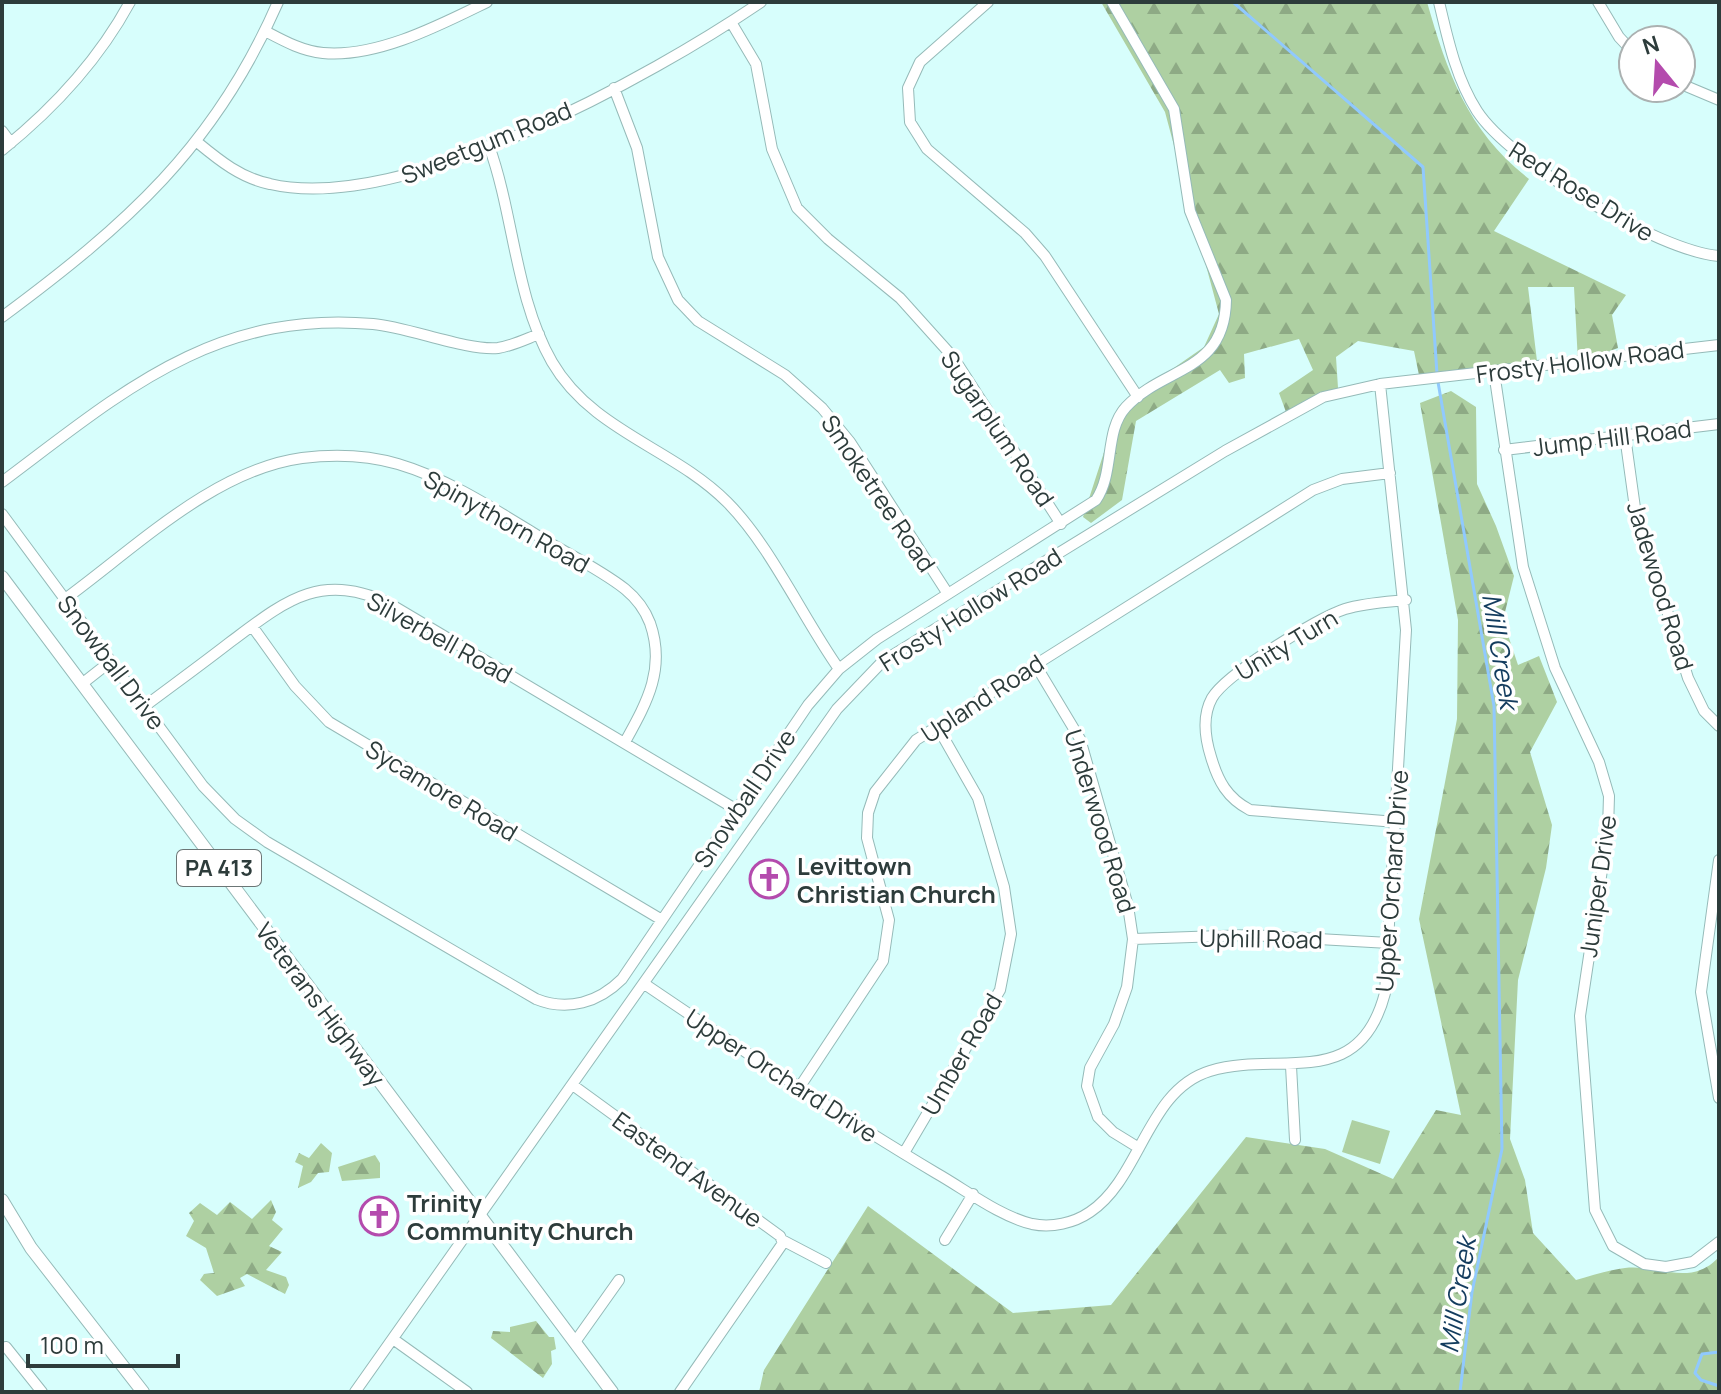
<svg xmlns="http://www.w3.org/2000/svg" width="1721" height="1394" viewBox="0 0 1721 1394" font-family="Manrope,sans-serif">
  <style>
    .forest { fill: url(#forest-firs) }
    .park { fill: #aed0a2 }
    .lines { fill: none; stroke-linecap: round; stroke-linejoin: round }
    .stream { stroke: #90c9fe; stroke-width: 3 }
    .minor-casing { stroke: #95bab8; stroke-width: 12 }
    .major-casing { stroke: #95bab8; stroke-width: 14 }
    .minor { stroke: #fff; stroke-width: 10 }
    .major { stroke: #fff; stroke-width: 12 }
    .labels { text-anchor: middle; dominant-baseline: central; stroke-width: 7; stroke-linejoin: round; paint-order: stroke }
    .shield { fill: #fff; stroke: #6c7676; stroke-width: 2 }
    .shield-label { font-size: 22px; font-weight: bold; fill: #2d3c3b }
    .street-label { font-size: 24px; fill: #2d3c3b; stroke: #fff }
    .poi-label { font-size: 24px; font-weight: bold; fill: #2d3c3b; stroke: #fff; text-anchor: start }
    .water-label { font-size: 26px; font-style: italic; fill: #133c5e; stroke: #fff }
  </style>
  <defs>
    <pattern id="forest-firs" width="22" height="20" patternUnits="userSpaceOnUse" patternTransform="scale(2)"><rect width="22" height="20" fill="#aed0a2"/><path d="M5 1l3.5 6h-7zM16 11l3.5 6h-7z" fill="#8eaa85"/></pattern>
  </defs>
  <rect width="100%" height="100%" fill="#d7fefc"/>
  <path class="forest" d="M1101,2H1427C1448,75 1468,131 1529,179L1494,231L1626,295L1612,315L1618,348L1578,362L1574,287H1528L1537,361L1419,375L1414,351L1358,341L1336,357L1338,388L1286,412L1279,393L1313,370L1299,339L1244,354L1245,378L1229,383L1220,370L1136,421L1122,500L1091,523L1083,517L1119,406L1204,347L1219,314L1165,112Z
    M1451,391L1476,407L1477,484L1496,526L1514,576L1503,620L1518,665L1539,656L1557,702L1530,752L1552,825L1546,868L1518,980L1510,1139L1525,1180L1533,1233L1576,1280C1591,1276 1608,1270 1625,1268C1659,1264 1690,1288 1719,1257V1392H759L764,1370L868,1206L1013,1313L1111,1305L1246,1137L1325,1149L1393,1179L1436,1110L1461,1115L1419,919L1457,719L1458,620L1420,403Z
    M321,1143L332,1153L329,1172L318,1173L311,1182L298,1188L303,1166L295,1162L299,1153L309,1158Z
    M375,1155L380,1163V1178L342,1181L338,1167Z
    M271,1200L276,1212L272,1220L283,1229L269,1246L282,1252L266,1270L286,1277L289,1285L285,1294L247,1274L240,1278L245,1286L217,1296L200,1280L204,1274L214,1273L206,1248L186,1236L194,1221L189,1213L200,1203L217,1215L230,1202L252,1219Z
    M536,1321L549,1337H554L556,1349L551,1351L552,1364L543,1378L491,1338L493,1331L510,1332V1327Z"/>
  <path class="park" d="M1352,1120L1390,1131L1380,1164L1342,1152Z"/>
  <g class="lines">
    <path class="stream" d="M1233,2L1423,167L1437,374
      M1438,382L1494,706L1502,1149L1472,1292L1460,1392
      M1719,1352L1702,1354L1695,1373L1701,1380L1719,1386"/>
    <g class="minor-casing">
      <path id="minor" d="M988,2L920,62L908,88L910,122L927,149L1025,233L1045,256L1138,397
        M1439,2C1448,40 1456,78 1477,111C1510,162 1658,251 1719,256
        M1598,2L1619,37L1633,52
        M731,22L756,64L772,149L797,208L828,239L900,298L953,357L1061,524
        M265,31C284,41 302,51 323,53C377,58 440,25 487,2
        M1681,84L1719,100
        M614,88L637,148L658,257L678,300L698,321L785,375L822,408L850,442L948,594
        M2,131L11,143
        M197,142C220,161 241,178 270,184C403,215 652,76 761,2
        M489,146C514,215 515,297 552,362C592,431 673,448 727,502C770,545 803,618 839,669
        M2,150C53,109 98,61 130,2
        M2,317C126,225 215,147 278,2
        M1494,372L1523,567L1555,668L1599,762L1609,796L1608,830L1580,1016L1595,1210L1613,1246L1644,1264L1666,1267L1693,1262L1719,1242
        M1625,436L1635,508L1688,678L1704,711L1719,726
        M1504,450L1719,424
        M2,482C121,393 213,310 373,324C408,327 467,351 498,348C512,346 526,339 539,334
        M2,514L203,786L235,819L267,842L536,999C568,1012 599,1002 622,979L808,705L839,669L877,639L1096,500C1115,472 1104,431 1126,407C1164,366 1225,373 1226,300L1190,211L1174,109L1112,2
        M65,599C135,548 214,470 302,458C334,454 367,455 398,464C452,480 500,513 548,542C574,557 602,571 625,589C636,598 645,610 650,623C666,669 647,702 625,742
        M252,626L295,686L329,722L662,920
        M1035,664L1080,739L1128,906L1133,939L1127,987L1114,1024L1090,1068L1087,1086L1098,1117L1113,1132L1139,1148
        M83,683L111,661
        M145,706C173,685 202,664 229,643C284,602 320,570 390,604L737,810
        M1396,822L1250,810C1227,798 1218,781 1211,757C1205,738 1202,716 1212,698C1226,674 1317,618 1345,609C1364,603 1385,602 1406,600
        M1719,860L1701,992L1719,1098
        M1133,939L1250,935L1389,943
        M646,985C742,1050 837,1114 936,1173C966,1190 999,1216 1032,1224C1052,1228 1074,1223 1090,1212C1141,1178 1147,1090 1210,1071C1280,1050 1359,1093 1385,993L1406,630L1380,384
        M1291,1066L1295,1140
        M574,1086L780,1236L783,1243L680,1392
        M799,1088L883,961L889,920L867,838L868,813L875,792L916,740L1313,490L1342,479L1390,473
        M904,1153L1000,990L1011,934L1004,887L978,798L937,726
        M782,1240L826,1263
        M945,1240L973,1194
        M393,1339L467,1392
        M575,1342L619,1280
        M6,1347L42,1392
        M355,1392L837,709L883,661L1225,451L1323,397L1380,384L1719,345"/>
    </g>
    <g class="major-casing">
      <path id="major" d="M2,577L612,1392
        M2,1200L31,1248L143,1392"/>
    </g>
    <use href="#minor" class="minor"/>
    <use href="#major" class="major"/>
  </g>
  <defs>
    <g id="church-ring" transform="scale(2)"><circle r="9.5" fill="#fff" stroke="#b44bad" stroke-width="1.5"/><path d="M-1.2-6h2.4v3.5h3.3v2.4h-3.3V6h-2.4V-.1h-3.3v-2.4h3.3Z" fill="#b44bad"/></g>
  </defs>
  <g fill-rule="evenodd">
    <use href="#church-ring" x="769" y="879"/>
    <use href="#church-ring" x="379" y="1216"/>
  </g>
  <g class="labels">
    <rect class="shield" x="177" y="850" width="84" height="36" rx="6"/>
    <g class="shield-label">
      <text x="219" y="868">PA 413</text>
    </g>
    <g class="street-label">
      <text transform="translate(486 142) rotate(-22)">Sweetgum Road</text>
      <text transform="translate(1582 191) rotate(32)">Red Rose Drive</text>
      <text transform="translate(1580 361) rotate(-7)">Frosty Hollow Road</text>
      <text transform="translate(998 428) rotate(56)">Sugarplum Road</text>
      <text transform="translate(1612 437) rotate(-7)">Jump Hill Road</text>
      <text transform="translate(879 493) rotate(56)">Smoketree Road</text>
      <text transform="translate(507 521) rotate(29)">Spinythorn Road</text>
      <text transform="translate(1661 586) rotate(73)">Jadewood Road</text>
      <text transform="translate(970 609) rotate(-32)">Frosty Hollow Road</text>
      <text transform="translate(440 637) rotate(29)">Silverbell Road</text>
      <text transform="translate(1286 644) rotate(-31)">Unity Turn</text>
      <text transform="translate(112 662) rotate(53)">Snowball Drive</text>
      <text transform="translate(982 698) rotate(-33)">Upland Road</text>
      <text transform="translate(442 790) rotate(31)">Sycamore Road</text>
      <text transform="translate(744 798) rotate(-56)">Snowball Drive</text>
      <text transform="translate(1101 821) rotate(73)">Underwood Road</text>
      <text transform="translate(1391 881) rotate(-86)">Upper Orchard Drive</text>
      <text transform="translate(1597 886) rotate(-82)">Juniper Drive</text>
      <text transform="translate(1261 938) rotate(1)">Uphill Road</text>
      <text transform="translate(321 1004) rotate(53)">Veterans Highway</text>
      <text transform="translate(961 1054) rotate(-60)">Umber Road</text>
      <text transform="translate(782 1075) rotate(33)">Upper Orchard Drive</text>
      <text transform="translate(688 1169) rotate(36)">Eastend Avenue</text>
    </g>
    <g class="poi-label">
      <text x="797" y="865">Levittown<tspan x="797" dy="28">Christian Church</tspan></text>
      <text x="407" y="1202">Trinity<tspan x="407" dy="28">Community Church</tspan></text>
    </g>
    <g class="water-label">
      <text transform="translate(1501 651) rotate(81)">Mill Creek</text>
      <text transform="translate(1457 1295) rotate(-81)">Mill Creek</text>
    </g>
  </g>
  <rect width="1721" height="1394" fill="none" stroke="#2d3c3b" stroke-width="8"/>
  <g transform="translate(1657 64) rotate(342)"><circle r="38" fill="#ffffff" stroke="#abb1b1" stroke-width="2"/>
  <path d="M0-6L14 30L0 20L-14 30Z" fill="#b44bad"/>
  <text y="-12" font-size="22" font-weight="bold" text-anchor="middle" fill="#2d3c3b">N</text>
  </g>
  <path d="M28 1354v12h150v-12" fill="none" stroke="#2d3c3b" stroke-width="4"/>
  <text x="40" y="1354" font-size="24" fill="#2d3c3b" stroke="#ffffff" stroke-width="6" paint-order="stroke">100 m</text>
</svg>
